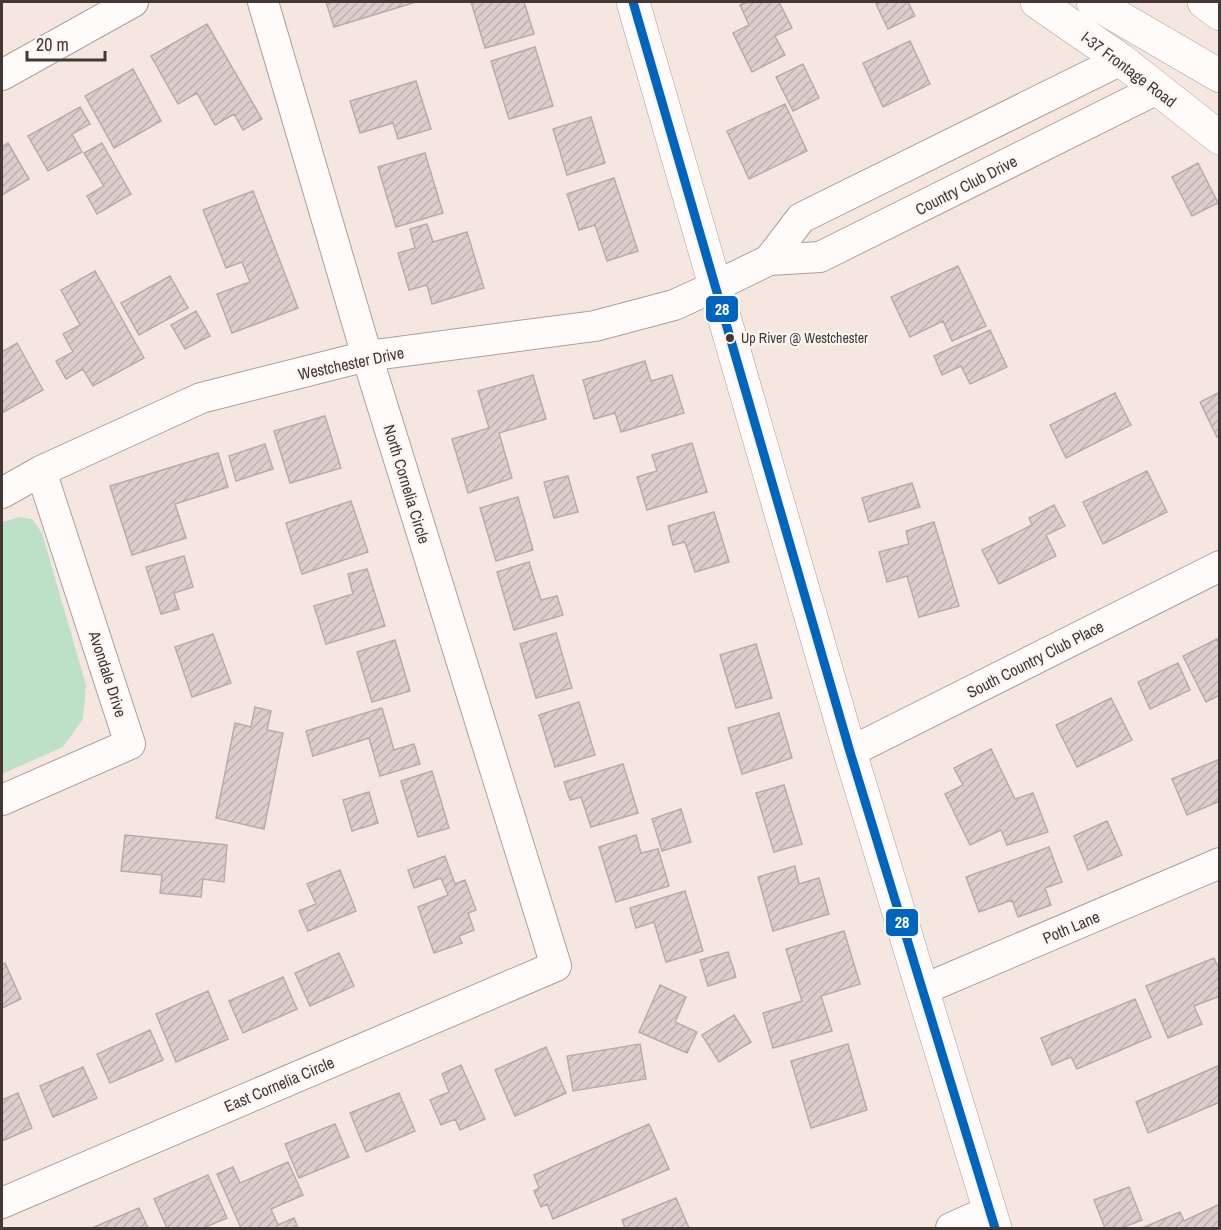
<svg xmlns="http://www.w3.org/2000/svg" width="1221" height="1230" viewBox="0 0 1221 1230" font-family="'Archivo Narrow',sans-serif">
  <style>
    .green { fill: #bce1c7 }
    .building { fill: url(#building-hatch); stroke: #b9aca8; stroke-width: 1.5 }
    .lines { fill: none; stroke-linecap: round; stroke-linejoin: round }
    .street-casing { stroke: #aba09b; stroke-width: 32 }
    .secondary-casing { stroke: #aba09b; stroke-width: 34 }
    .highway-casing { stroke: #aba09b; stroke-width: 34 }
    .street { stroke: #fefbfa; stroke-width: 30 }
    .secondary { stroke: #fefbfa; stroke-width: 33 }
    .highway { stroke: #fefbfa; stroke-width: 33 }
    .bus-1-casing { stroke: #fbf5f2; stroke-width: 14 }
    .bus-1 { stroke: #0065bd; stroke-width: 9 }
    .bus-dot { fill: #453834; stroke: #fbf5f2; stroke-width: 2 }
    .labels { text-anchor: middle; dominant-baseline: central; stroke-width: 4.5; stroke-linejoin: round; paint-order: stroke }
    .bus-label { font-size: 14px; fill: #453834; stroke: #fbf5f2; text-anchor: start }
    .street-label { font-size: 16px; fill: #453834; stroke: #fbf5f2 }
    .line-badge { stroke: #fbf5f2; stroke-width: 2 }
    .badge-label { font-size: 16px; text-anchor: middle; font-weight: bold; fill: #fff }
  </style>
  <defs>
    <pattern id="building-hatch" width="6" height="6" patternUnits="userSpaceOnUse" patternTransform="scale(1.5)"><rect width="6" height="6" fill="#dccfcb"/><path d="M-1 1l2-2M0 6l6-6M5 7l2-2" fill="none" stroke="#beb2af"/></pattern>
  </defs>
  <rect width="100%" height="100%" fill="#f5e6e0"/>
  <path class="green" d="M20,517L32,519L42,533L86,685L83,719L63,747L2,774V522Z"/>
  <path class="building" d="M326,2H416L334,27Z
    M471,2H524L534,34L485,48Z
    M748,2H779L792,28L775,36L785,55L752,72L733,33L749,25L740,5Z
    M880,2H908L915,16L888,29L876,4Z
    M207,24L262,119L243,130L234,114L215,125L197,93L178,104L151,56Z
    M910,41L930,84L883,107L863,63Z
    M535,47L553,106L509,119L491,61Z
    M803,64L819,98L793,111L776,77Z
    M133,69L161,121L114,148L85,96Z
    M416,81L431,129L398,139L393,123L360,133L350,101Z
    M785,104L807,151L749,179L727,131Z
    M80,107L90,124L72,134L82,152L48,171L28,136Z
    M591,117L605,163L567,175L553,129Z
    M8,143L29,179L2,195V147Z
    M102,143L131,194L97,214L87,196L104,186L84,153Z
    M425,153L443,213L396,227L378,167Z
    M1198,163L1218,203L1192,216L1172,177Z
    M614,178L638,251L607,261L595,225L579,230L567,194Z
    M253,191L298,308L232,333L217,294L250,282L242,262L226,268L203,210Z
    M427,224L433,242L467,232L484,288L432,304L427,285L409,290L398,253L415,248L410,229Z
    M958,266L986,326L952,341L943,321L910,337L891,297Z
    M95,271L144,358L93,386L83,369L66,379L56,361L73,352L63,334L80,325L61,290Z
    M170,276L188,308L139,335L121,303Z
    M196,311L210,336L185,349L171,325Z
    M990,330L1007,367L970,384L961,366L942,375L934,356Z
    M17,343L43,390L2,413V352Z
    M645,361L651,381L672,375L684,413L621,432L615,413L594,419L583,380Z
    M533,375L546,419L499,433L512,478L468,493L452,439L489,428L478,391Z
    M1220,392V436L1217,437L1200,402Z
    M1115,393L1131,425L1066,458L1050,425Z
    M325,416L341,468L290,483L274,431Z
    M692,443L707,492L647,510L637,477L657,471L652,455Z
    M265,444L273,469L236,481L229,456Z
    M218,453L228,487L175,504L186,538L132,555L110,486Z
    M1147,471L1167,512L1103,544L1083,502Z
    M568,476L578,512L554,518L544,482Z
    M912,483L920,507L869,522L862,498Z
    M518,497L533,550L496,561L480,508Z
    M351,501L368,552L302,574L286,523Z
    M1054,505L1065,526L1046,535L1056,556L999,584L982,550L1032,525L1029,518Z
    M714,512L729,562L695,572L685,542L673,545L668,526Z
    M934,522L959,606L919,617L907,576L887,582L879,552L909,544L906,531Z
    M184,556L193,587L174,593L179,609L161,614L146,567Z
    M529,562L541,600L557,596L563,615L514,630L497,572Z
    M367,569L385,626L326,644L314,606L353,594L348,574Z
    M556,633L572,688L536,698L520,644Z
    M213,634L231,683L192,697L175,647Z
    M1217,639L1220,644V695L1206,702L1183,656Z
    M395,640L410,691L372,702L357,652Z
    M756,644L772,698L736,708L720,655Z
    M1178,663L1190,690L1150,709L1138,682Z
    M1111,698L1132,740L1077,767L1056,725Z
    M579,702L595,755L555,767L539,715Z
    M255,707L271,711L267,730L283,733L264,829L216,818L235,723L251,727Z
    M382,708L394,750L414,744L420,764L380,776L369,738L313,756L306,731Z
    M779,713L792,758L742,774L728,728Z
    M991,749L1015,799L1033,793L1048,832L1007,845L1001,830L970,845L945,794L963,785L954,768Z
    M1220,759V801L1187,815L1172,779Z
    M623,764L638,813L591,827L581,797L570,800L564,782Z
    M432,771L449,828L418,837L401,781Z
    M784,785L802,844L774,852L756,793Z
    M369,792L378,823L352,831L343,800Z
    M681,809L691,842L662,851L652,819Z
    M1107,821L1122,855L1088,870L1074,836Z
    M125,835L227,845L224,882L203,879L201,897L160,893L162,875L121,871Z
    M636,835L641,853L658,849L669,886L616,902L599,847Z
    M1049,847L1062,882L1045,888L1051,905L1018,917L1012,900L979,912L966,877Z
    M445,856L455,884L465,880L476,910L468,913L474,930L459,936L462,943L434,953L418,907L448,895L441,878L414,888L408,870Z
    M795,866L799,884L819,878L829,914L773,931L758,877Z
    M340,870L356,911L308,931L299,911L316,904L307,884Z
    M685,891L703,951L666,962L654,922L636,928L630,908Z
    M844,931L860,984L821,996L832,1031L773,1048L763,1013L802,1001L786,949Z
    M728,952L736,977L708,986L700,960Z
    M339,953L354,986L310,1006L295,973Z
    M1214,958L1220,971V996L1194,1006L1202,1024L1168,1038L1146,986Z
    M5,963L21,999L2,1008V965Z
    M283,977L297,1009L243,1033L229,1001Z
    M660,985L686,997L675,1022L697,1032L687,1053L639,1032Z
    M208,991L228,1039L176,1062L156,1014Z
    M1135,999L1151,1037L1077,1069L1071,1057L1052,1065L1041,1038Z
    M734,1015L751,1042L719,1062L702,1035Z
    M150,1030L163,1060L110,1083L97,1054Z
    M640,1044L646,1079L573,1091L567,1056Z
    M848,1044L867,1110L811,1128L791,1061Z
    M546,1047L566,1093L515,1116L495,1070Z
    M461,1065L485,1119L460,1130L455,1119L441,1125L430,1100L449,1092L442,1074Z
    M1220,1065V1102L1148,1133L1136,1102Z
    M83,1067L97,1098L53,1117L40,1086Z
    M18,1093L32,1128L2,1141V1100Z
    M399,1093L415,1131L366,1152L350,1113Z
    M335,1124L349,1157L299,1178L285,1144Z
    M649,1124L669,1169L553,1219L547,1204L541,1207L534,1191L539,1188L534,1175Z
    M288,1162L303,1195L271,1209L278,1225L294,1218L298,1228H241L217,1174L233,1167L240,1183Z
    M208,1175L227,1218L203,1228H167L154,1199Z
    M1129,1187L1142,1220L1121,1228H1105L1094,1200Z
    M676,1198L689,1228H625L622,1220Z
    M1220,1204V1228H1142L1180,1212L1184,1221Z
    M139,1208L148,1228H92Z"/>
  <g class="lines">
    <g class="street-casing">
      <path id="street" d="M2,75L133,2
        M769,260L801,218L1121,60
        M2,493L41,471L201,398L367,356L595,326L674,305L716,286L769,260L820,257L1157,89
        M850,752L1220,566
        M2,800L130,744L41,471
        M922,990L1220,863
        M2,1203L556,966L367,356L263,2
        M951,1228L989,1211"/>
    </g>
    <g class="secondary-casing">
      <path id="secondary" d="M633,2L850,752L995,1228
        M1037,2L1121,60L1220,138"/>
    </g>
    <g class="highway-casing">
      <path id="highway" d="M1093,2L1220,76
        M1204,2L1220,14"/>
    </g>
    <use href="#street" class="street"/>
    <use href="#secondary" class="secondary"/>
    <use href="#highway" class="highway"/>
    <g class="bus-1-casing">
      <path id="bus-1" d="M633,2L850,752L995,1228"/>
    </g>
    <use href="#bus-1" class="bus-1"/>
  </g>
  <circle class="bus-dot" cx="730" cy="338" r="5"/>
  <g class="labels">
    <g class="bus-label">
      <text x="741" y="338">Up River @ Westchester</text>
    </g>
    <g class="street-label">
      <text transform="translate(1129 69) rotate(37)">I-37 Frontage Road</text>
      <text transform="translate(966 185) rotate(-27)">Country Club Drive</text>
      <text transform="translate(351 363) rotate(-12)">Westchester Drive</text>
      <text transform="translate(407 484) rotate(73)">North Cornelia Circle</text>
      <text transform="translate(1035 659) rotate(-27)">South Country Club Place</text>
      <text transform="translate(108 674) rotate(72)">Avondale Drive</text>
      <text transform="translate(1071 927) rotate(-23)">Poth Lane</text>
      <text transform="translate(279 1084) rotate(-23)">East Cornelia Circle</text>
    </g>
  </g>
  <g class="line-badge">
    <rect x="705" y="295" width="34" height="28" rx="6" fill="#0065bd"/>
    <rect x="885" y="908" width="34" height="29" rx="6" fill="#0065bd"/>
  </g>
  <g class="badge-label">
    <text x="722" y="315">28</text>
    <text x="902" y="928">28</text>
  </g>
  <rect width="1221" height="1230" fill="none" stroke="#453834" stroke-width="6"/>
  <path d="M27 51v9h78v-9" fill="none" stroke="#453834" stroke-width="3"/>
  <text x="36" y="51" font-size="18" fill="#453834" stroke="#fbf5f2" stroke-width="4.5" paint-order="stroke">20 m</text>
</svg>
